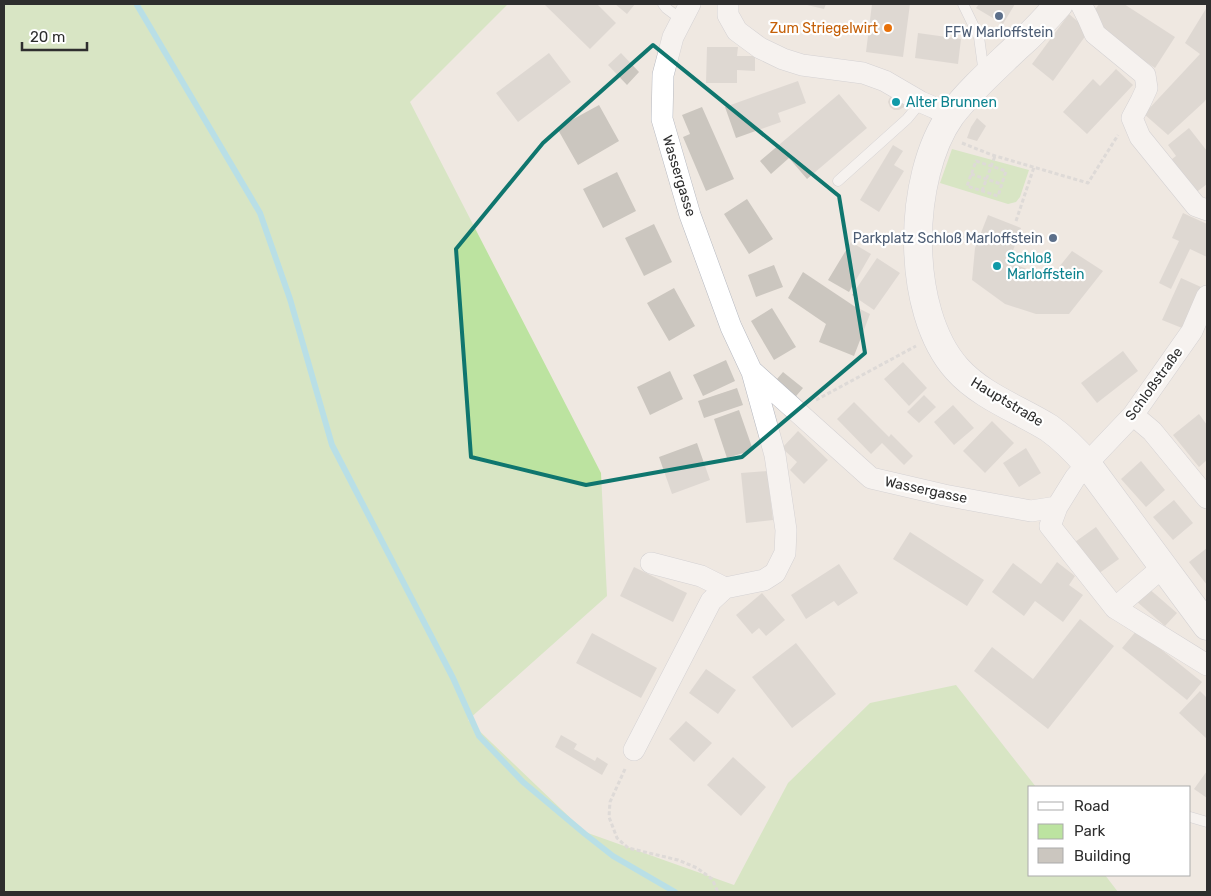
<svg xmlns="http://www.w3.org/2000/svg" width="1211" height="896" viewBox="0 0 1211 896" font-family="Rubik,sans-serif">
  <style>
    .green { fill: #bce3a0 }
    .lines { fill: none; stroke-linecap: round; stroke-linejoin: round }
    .stream { stroke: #79d6ec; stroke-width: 6 }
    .building { fill: #cbc6bf }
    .lane-casing { stroke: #b5b8c0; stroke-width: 11 }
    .street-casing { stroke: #b5b8c0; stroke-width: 22 }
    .secondary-casing { stroke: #b5b8c0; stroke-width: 29 }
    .path { stroke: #c9c9c9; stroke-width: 3; stroke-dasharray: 4 2.5; stroke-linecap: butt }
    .lane { stroke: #fff; stroke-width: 10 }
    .street { stroke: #fff; stroke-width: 21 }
    .secondary { stroke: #fff; stroke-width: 28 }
    .marked { fill: none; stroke: #0f766e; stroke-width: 4; stroke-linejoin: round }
    .service-dot { fill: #5c6f8a; stroke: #fff; stroke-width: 2 }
    .food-dot { fill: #e8710a; stroke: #fff; stroke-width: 2 }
    .culture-dot { fill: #0f9aa8; stroke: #fff; stroke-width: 2 }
    .labels { text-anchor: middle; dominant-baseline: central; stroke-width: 4.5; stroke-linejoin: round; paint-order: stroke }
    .food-label { font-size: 14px; fill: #c56008; stroke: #fff; text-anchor: end }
    .service-label { font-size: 14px; fill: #4e5e75; stroke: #fff }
    .culture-label { font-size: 14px; fill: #0d838f; stroke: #fff; text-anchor: start }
    .street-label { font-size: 14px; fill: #2e2e2e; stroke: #fff }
  </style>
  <rect width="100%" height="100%" fill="#efe8e1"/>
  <path class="green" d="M4,4H508L410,102L601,473L607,596L468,720L585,832L734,885L788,783L870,703L956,685L1036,787H1030V875H1105L1118,892H4Z
    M952,149L1029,170L1020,197L1016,202L1008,204L940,183Z"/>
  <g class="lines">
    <path class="stream" d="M137,5L260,213L290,299L332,445L453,678L479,736L523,782L585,834L613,856L675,892"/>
  </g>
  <path class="building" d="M544,4H597L616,23L590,49Z
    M615,4H635L627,14Z
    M803,4H826L824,9Z
    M872,4H910L903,57L866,52Z
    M979,4H1015L1003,24L976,8Z
    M1099,4H1124L1175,37L1155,68L1096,29L1092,14Z
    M1207,7V98L1204,102L1168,135L1144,114L1200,54L1185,43Z
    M1069,14L1089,31L1053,81L1032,64Z
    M918,33L961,39L958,64L915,58Z
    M707,47H738L737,56H755V71L737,70V83H706Z
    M549,53L571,82L518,122L496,93Z
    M621,53L639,72L627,85L608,65Z
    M1116,69L1133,85L1087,134L1063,112L1093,79L1100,86Z
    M798,81L806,103L778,113L781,122L736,138L725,107Z
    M839,94L867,128L807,179L789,158L771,174L760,161Z
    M892,95L904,104V107L899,110H894L890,107L888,102L889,99Z
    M599,105L619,141L578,165L557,128Z
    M702,107L734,179L706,191L683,137L690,134L682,115Z
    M977,118L986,126L977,141L967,138L971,127Z
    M1189,128L1207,151V184L1194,194L1168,162L1176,156L1168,145Z
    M893,145L903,151L894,165L904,171L879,212L860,200Z
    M617,172L636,211L603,228L583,189Z
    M747,199L773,239L749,254L724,214Z
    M1183,213L1207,224V257L1190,249L1171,289L1159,283L1179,241L1172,238Z
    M988,215L1021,228L1009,262L1050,278L1072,251L1103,271L1069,314H1036L1005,304L972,280L975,248Z
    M654,224L672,262L644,276L625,238Z
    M851,242L871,254L849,292L828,280Z
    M877,258L900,273L874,310L852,295Z
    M774,265L783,287L756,297L748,275Z
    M803,272L854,306L870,314L854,356L819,342L826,324L788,298Z
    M1181,278L1201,287L1182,328L1162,320Z
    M674,288L695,326L669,341L647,303Z
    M772,308L796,347L774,360L751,321Z
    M1123,351L1138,371L1097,403L1081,383Z
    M726,360L735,381L703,396L693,375Z
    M903,362L927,388L909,406L884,379Z
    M670,371L683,399L650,415L637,387Z
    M783,372L803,388L791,402L771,386Z
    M737,388L743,405L704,418L698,401Z
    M924,395L936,407L919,423L907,412Z
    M854,402L889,437L891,434L913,456L904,465L882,443L871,454L837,419Z
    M953,405L974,428L954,445L934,422Z
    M739,410L753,450L727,458L714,419Z
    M1199,414L1207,425V460L1199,467L1173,435Z
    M992,421L1014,443L985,473L963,451Z
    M798,431L828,460L804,484L790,470L797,462L782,448Z
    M697,443L710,480L672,494L659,457Z
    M1026,448L1041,473L1019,487L1003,463Z
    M1141,461L1165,490L1146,507L1121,479Z
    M767,471L773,520L746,523L741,473Z
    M1174,500L1193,523L1173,540L1153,517Z
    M1096,527L1119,559L1098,574L1075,542Z
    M910,532L984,580L967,606L893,559Z
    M1207,548V585L1189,562Z
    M1057,562L1075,576L1069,585L1083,595L1063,622L1035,601L1024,616L992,592L1013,563L1041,584Z
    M839,564L858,593L838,606L834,601L806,619L791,595Z
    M634,567L687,593L673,622L620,596Z
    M1147,587L1177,613L1165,626L1136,601Z
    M762,593L785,620L766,636L759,628L752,634L736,615Z
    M1080,619L1114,646L1048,729L974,671L992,647L1033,679Z
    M1137,630L1202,682L1187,700L1122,648Z
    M592,633L657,668L641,698L576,663Z
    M796,643L836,694L792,728L752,677Z
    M706,669L736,690L718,714L689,693Z
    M1200,691L1207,698V739L1179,713Z
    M686,721L712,743L694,762L669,739Z
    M561,735L577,744L574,749L595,761L597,757L608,764L602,775L555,747Z
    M733,757L766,787L741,816L707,785Z
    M1207,771V798L1194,789Z"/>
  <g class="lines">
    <g class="lane-casing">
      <path id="lane" d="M663,4L666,8L682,20
        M963,4L979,37L984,74
        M838,181L907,119L921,102
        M1190,817L1207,822"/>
    </g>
    <g class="street-casing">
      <path id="street" d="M728,4V15L737,31L760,48L783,59L802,65L863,73L885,81L921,102L935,108L950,117
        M1081,4L1088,18L1095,34L1145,75L1147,88L1141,101L1132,118L1140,137L1196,206L1207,210
        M753,372L871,478L944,495L1031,511L1057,507L1075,478L1095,455L1133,415L1192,331L1207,296
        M1133,415L1152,431L1207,498
        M1057,507L1050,526L1115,608L1207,665
        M651,563L701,576L725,588
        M1115,608L1164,566
        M634,750L711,601L725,588L764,580L775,573L785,553L786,530L775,455L752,372L731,327L690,215L662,119L663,75L673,37L690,4"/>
    </g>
    <g class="secondary-casing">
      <path id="secondary" d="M1059,4C1046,19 1032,34 1017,47C994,69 970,90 951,115C907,177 905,311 957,369C981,396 1018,409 1049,428C1063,438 1076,451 1087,464L1207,626"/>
    </g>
    <path class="path" d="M962,143L992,155L1088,183L1118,135
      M976,161L1006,171L998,196L967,186Z
      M971,174L1001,184
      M982,191L995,156
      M1016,221L1034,167
      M816,400L916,346
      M625,769L610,802L609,817L617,838L628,848L678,860L697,868L712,879L718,892"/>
    <use href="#lane" class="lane"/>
    <use href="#street" class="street"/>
    <use href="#secondary" class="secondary"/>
  </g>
  <path d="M0 0H1211V896H0ZM653,45L839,196L865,353L742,457L586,485L471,457L456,249L543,143Z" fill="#efe8e1" fill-opacity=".55" fill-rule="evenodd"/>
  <path class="marked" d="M653,45L839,196L865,353L742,457L586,485L471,457L456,249L543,143Z"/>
  <g class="service-dot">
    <circle cx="999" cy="16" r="5"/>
    <circle cx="1053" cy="238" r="5"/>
  </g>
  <circle class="food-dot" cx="888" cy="28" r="5"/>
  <g class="culture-dot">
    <circle cx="896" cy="102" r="5"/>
    <circle cx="997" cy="266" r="5"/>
  </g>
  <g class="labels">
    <g class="food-label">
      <text x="878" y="28">Zum Striegelwirt</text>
    </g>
    <g class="service-label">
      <text x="999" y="32">FFW Marloffstein</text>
      <text x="1043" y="238" text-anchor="end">Parkplatz Schloß Marloffstein</text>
    </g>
    <g class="culture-label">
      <text x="906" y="102">Alter Brunnen</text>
      <text x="1007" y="258">Schloß<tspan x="1007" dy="16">Marloffstein</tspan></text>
    </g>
    <g class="street-label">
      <text transform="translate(679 176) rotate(73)">Wassergasse</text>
      <text transform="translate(1154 384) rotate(-54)">Schloßstraße</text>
      <text transform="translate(1007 402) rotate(31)">Hauptstraße</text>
      <text transform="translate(926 490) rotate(12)">Wassergasse</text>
    </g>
  </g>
  <rect width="1211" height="896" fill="none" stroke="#2e2e2e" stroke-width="10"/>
  <rect x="1028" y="786" width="162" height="90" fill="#ffffff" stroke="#ababab"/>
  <rect x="1038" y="802" width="25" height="8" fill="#ffffff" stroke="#ababab"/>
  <text x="1074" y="811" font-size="15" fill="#2e2e2e">Road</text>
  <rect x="1038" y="824" width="25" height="15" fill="#bce3a0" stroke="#ababab"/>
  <text x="1074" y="836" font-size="15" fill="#2e2e2e">Park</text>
  <rect x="1038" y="848" width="25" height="15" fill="#cbc6bf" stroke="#ababab"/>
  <text x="1074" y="861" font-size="15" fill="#2e2e2e">Building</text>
  <path d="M22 42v8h65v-8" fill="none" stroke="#2e2e2e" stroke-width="2.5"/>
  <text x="30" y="42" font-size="15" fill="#2e2e2e" stroke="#ffffff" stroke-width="4" paint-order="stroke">20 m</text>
</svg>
